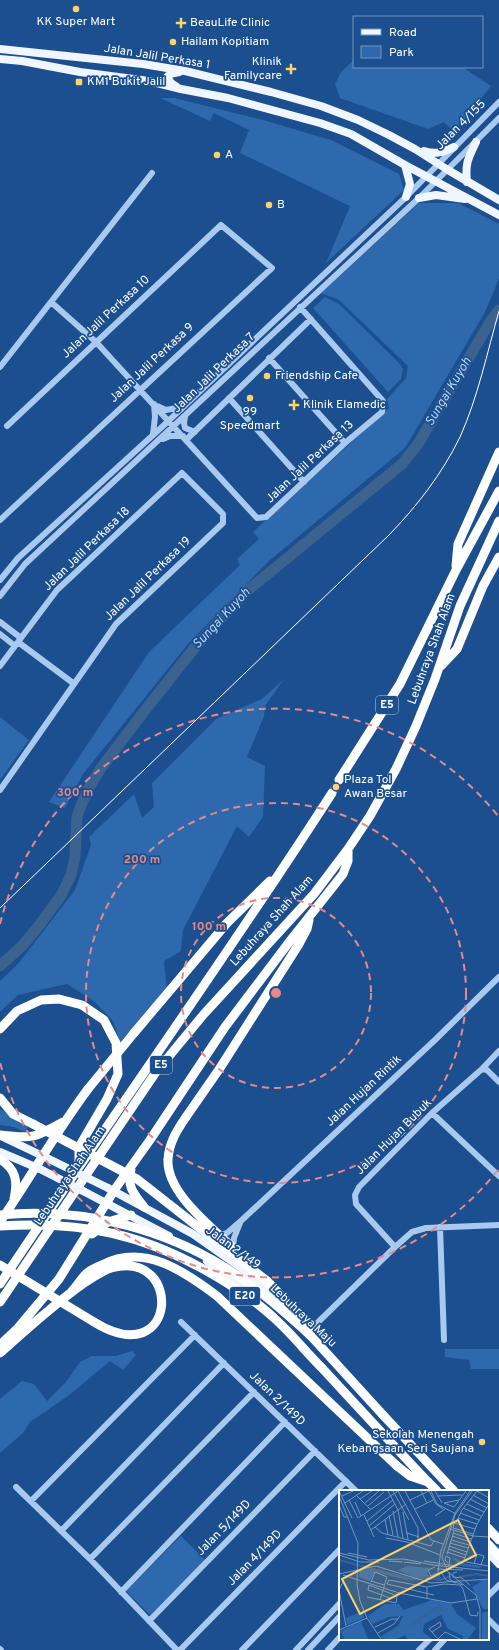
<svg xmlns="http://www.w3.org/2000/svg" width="499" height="1650" viewBox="0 0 499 1650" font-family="Overpass,sans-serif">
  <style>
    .green { fill: #2e69ad }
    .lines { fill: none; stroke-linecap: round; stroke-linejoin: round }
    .river { stroke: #3c6290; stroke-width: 11 }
    .highway-tunnel { stroke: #3d69a0; stroke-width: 9; stroke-dasharray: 9 4.5; stroke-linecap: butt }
    .minor { stroke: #a9c9ee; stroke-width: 6 }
    .major { stroke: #f0f6ff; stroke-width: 8 }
    .highway { stroke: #fff; stroke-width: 9 }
    .tram { stroke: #fff; stroke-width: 1 }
    .major-bridge { stroke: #f0f6ff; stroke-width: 8 }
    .highway-bridge { stroke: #fff; stroke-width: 9 }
    .ring { fill: none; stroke: #e88989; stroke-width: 2; stroke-dasharray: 7 5 }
    .poi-dot { fill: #ffd166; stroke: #1b4f8f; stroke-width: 1.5 }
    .labels { text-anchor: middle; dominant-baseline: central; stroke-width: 3.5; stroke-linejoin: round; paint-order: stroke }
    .shield { fill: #1b4f8f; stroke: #bbcadd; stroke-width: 1 }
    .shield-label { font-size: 11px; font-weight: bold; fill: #fff }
    .poi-label { font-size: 12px; fill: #fff; stroke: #1b4f8f; text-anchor: start }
    .street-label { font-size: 12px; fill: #fff; stroke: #1b4f8f }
    .water-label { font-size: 13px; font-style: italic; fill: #b5d3f5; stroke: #1b4f8f }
    .inset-river { fill: none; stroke: #3c6290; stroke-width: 2 }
    .inset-road { fill: none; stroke: #7695bc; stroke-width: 1 }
    .view { fill: #ffd166; fill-opacity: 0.15; stroke: #ffd166; stroke-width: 2 }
    .inset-edge { fill: none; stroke: #fff; stroke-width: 2 }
    .centre { fill: #e88989; stroke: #1b4f8f; stroke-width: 2 }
    .ring-label { font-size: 12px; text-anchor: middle; font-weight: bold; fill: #e88989; stroke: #1b4f8f; stroke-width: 3.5; stroke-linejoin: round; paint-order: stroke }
  </style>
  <rect width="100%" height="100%" fill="#1b4f8f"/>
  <path class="green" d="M354,60V67H462L491,86L454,132L444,122L428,129L340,98L335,84L341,72Z
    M160,98H174L263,120L331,140L399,174L404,190L326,263L350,206L240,153L249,130L214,113L210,121Z
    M419,203H458L499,224V279L485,312L405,448L269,561L188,644L83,774L65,808L49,802L149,652L240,565L237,559L259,539L253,532L389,408L387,399L406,378L408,366L339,300L321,293Z
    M325,297L339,304L399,363L403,369L401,379L388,392L313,308Z
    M283,680L265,706L264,716L247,757L265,766L263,817L249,837L237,826L183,930L181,951L164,961L167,989L120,1042L113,1021L94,1001L67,984L18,995L0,1012V981L18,964L75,890L91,845L89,837L134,794L142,818L154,807L152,783L216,719L262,699Z
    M0,717L29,740L0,780Z
    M0,1109L28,1127L25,1132L14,1127L0,1125Z
    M445,1349H499V1369H471L469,1360L445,1357Z
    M132,1351L136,1355L123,1370L110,1361L68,1396L30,1422L23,1433L0,1453V1399L22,1381L34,1384L47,1401L66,1382L80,1362L92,1356H116Z
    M181,1536L205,1560L150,1615L126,1591Z"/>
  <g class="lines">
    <path class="river" d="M0,966L23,945L41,923L62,894L71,875L75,857L77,817L82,803L90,786L101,768L146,709L196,646L247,591L402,464L418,444L490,322L499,310"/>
    <path class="highway-tunnel" d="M332,793L339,780"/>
    <path class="minor" d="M51,302L96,342L257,518L266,517L345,443L382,412L383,401L300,307
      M269,358L345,443
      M0,367L152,173
      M229,398L304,482
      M157,406L166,410L182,407
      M185,417L184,423L185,428L195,432
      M153,434L155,417L154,404
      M163,439L170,436H183
      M186,440L311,319
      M0,520L272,268L221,225L7,426
      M0,580L18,558L163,426L406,197L499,102
      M0,596L25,564L419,198L499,118
      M0,622L21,638
      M0,634L15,646
      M18,642L73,683
      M0,666L57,590L182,473L223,514V523L116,624L0,790
      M482,1069L487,1070L499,1082
      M432,1113L499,1176
      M440,1227L444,1340
      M218,1236L227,1233L242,1220L436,1039L499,977
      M395,1247L356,1204L355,1195L359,1187L432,1113L482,1069L499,1051
      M233,1248L234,1238L240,1223
      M181,1322L356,1491
      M308,1332L395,1247L412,1232L426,1228L499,1225
      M16,1487L90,1559L177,1650
      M31,1501L195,1335
      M61,1531L224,1363
      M90,1559L254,1392
      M121,1592L285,1422
      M488,1596L499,1585
      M488,1619L499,1630
      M149,1621L315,1451
      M0,1649L1,1650
      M180,1650L346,1481
      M242,1650L340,1549
      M296,1650L340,1603
      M308,1650L340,1616
      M328,1650L340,1637
      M419,1650L430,1639
      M435,1650L445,1639"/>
    <path class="major" d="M0,49L143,64L185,71L271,92L321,106L358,120L389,135L415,149L448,170L499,200
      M0,59L22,61L80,72L149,81L181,89L228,98L320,123L351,134L405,165L499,215
      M177,87L171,83L167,77L170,74L179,72
      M424,151C436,155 443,152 454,147
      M405,165L410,184L406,197
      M467,182C465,163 468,159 476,142
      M419,198L436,195L465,199
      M1,1136L47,1158
      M0,1152L40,1169
      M108,1188L193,1234L254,1277L285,1307
      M83,1191L169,1236
      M207,1261L247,1292
      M488,1552L499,1564"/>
    <path class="highway" d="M456,566L458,544L499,452
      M441,666L457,649L483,586L499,557
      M339,780L400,684L456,570L499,491
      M0,1029L17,1011L41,1000L59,999L82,1005L104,1020L116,1043L118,1074L107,1099L79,1147V1166
      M134,1033L227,923L270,881
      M0,1098L13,1114L33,1124
      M186,1117L220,1068L299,944L307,929L309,920
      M0,1135C33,1139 34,1138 63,1122
      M0,1159C16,1169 18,1181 14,1199
      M131,1169C127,1187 133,1193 144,1207
      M0,1222C30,1178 56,1132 88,1089
      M92,1234L108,1222L131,1215
      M267,1281L303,1318
      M0,1284C109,1120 225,960 332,793
      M72,1291C77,1286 81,1279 86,1274C90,1270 97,1267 102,1265C144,1243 184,1271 217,1296L397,1466
      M0,1302L156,1072L204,1014L314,894L348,849L370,816L396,769L416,726L435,679L460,606L499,521
      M311,1336L383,1415
      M0,1345L18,1328L59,1279L115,1189L150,1140L225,1027L290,941L343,874L348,861V849
      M0,1353C27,1329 54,1304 84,1283C92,1278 102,1271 111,1268C184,1248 178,1374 94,1322
      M428,1482L437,1491
      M488,1528L499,1540
      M488,1544L499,1556"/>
    <path class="tram" d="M0,908L389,535C417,506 442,474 460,437C478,397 487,353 499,311"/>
    <path class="major-bridge" d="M47,1158L108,1188
      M40,1169L83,1191"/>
    <path class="highway-bridge" d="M88,1089L134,1033
      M186,1117C177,1130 169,1143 168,1159C166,1193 212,1227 234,1249
      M33,1124L137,1179L267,1281
      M0,1215C85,1207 171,1229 241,1278C266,1295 289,1316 311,1336
      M0,1226C83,1221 146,1234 217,1277C237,1289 257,1302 274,1318C291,1333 306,1352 322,1368C357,1406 392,1444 428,1482
      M0,1265L94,1322
      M303,1318L310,1333
      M383,1415L454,1491
      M397,1466L410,1476L428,1482"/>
  </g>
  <g class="ring">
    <circle cx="276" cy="993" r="95"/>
    <circle cx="276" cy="993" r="190"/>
    <path d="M498 1170A284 284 0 0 1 0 1062M0 924A284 284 0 0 1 498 816"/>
  </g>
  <g class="poi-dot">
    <circle cx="76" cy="9" r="4"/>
    <path d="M179 17h4v4h4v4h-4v4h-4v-4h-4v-4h4z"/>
    <circle cx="173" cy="42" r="4"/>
    <path d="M289 63h4v4h4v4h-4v4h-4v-4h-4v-4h4z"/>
    <rect x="75" y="78" width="8" height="8" rx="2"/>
    <circle cx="217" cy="155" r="4"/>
    <circle cx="269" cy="205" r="4"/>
    <circle cx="267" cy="376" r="4"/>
    <circle cx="250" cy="398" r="4"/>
    <path d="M292 399h4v4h4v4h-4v4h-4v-4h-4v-4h4z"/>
    <circle cx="336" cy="787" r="4"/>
    <circle cx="482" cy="1442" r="4"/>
  </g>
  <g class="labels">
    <g class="shield">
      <rect x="376" y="696" width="22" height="18" rx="3"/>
      <rect x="150" y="1056" width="22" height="18" rx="3"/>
      <rect x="230" y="1287" width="30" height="18" rx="3"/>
    </g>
    <g class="shield-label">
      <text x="387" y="705">E5</text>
      <text x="161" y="1065">E5</text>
      <text x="245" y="1296">E20</text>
    </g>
    <g class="poi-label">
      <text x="76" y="22" text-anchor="middle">KK Super Mart</text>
      <text x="190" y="23">BeauLife Clinic</text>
      <text x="181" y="42">Hailam Kopitiam</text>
      <text x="282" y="62" text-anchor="end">Klinik<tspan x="282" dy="14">Familycare</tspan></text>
      <text x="87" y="82">KM1 Bukit Jalil</text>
      <text x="225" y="155">A</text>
      <text x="277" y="205">B</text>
      <text x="275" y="376">Friendship Cafe</text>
      <text x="303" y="405">Klinik Elamedic</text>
      <text x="250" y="412" text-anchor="middle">99<tspan x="250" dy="14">Speedmart</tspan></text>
      <text x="344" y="780">Plaza Tol<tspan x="344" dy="14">Awan Besar</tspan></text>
      <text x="474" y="1435" text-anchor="end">Sekolah Menengah<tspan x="474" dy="14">Kebangsaan Seri Saujana</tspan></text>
    </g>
    <g class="street-label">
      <text transform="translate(157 57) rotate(9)">Jalan Jalil Perkasa 1</text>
      <text transform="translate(461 125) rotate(-45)">Jalan 4/155</text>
      <text transform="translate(106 317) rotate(-43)">Jalan Jalil Perkasa 10</text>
      <text transform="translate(152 363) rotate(-43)">Jalan Jalil Perkasa 9</text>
      <text transform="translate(214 373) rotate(-44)">Jalan Jalil Perkasa 7</text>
      <text transform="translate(310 462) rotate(-43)">Jalan Jalil Perkasa 13</text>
      <text transform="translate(87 549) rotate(-44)">Jalan Jalil Perkasa 18</text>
      <text transform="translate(148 579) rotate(-44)">Jalan Jalil Perkasa 19</text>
      <text transform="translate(432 649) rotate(-70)">Lebuhraya Shah Alam</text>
      <text transform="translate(272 921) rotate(-48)">Lebuhraya Shah Alam</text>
      <text transform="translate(364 1091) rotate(-43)">Jalan Hujan Rintik</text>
      <text transform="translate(394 1137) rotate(-45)">Jalan Hujan Bubuk</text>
      <text transform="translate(70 1176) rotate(-56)">Lebuhraya Shah Alam</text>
      <text transform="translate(233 1248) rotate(36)">Jalan 2/149</text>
      <text transform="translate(303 1316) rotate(43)">Lebuhraya Maju</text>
      <text transform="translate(277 1399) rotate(44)">Jalan 2/149D</text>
      <text transform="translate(224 1528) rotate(-46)">Jalan 5/149D</text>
      <text transform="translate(255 1558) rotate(-46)">Jalan 4/149D</text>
    </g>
    <g class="water-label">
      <text transform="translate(449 392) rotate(-59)">Sungai Kuyoh</text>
      <text transform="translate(222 619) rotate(-47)">Sungai Kuyoh</text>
    </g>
  </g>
  <g transform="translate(339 1490)">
    <rect width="150" height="150" fill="#1b4f8f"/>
    <path d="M112,66L127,74L144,76L140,78L122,76ZM69,76L90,78L88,84L93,88L99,86L100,82L102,89L77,88L59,80ZM21,79H38L76,92L36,82L30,91L20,87ZM147,89L150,91V119H144L133,97L143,91L133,92ZM93,110L112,114L118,124L137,138L129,149H124V146L109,139L102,125L85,134L84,142L93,149H69L66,145L57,149H44L42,146L59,136L64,126L50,127L33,134L29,126L46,114H60L64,120ZM150,121V149H143V123ZM19,123H24L25,128L8,135L7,128ZM22,131L29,149H5L2,141Z" fill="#2e69ad"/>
    <path d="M100,112L105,124L100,117L82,129L84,149L81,130L57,144L100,115Z" fill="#3c6290"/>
    <path class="inset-river" d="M0,70L72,89L82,88L101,90L112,86M119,87L138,84L150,86"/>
    <path class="inset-road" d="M0,1L13,28M49,1L59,20L64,48M54,1L70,30M59,1L79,38V52M66,1L92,50L104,54M82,1L88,13M90,1L97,14L104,19M92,1L98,14L117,24M96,1L103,13M133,1L116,25L103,67L109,82L137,105L141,119V149M138,1L150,8M17,5L32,20M134,5L150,14M0,6L19,53L18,94L21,111L28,128L42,149M3,6L14,1M98,6L123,5M21,9L33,1M131,9L148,18M10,10L19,28L59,1M71,10L90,1M120,10L105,13L115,17L127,1M16,12L22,26M6,13L24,1M26,13L40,1M128,14L145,22M0,15L5,27H8M29,16L45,2M124,18L142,26M76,19L94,10M54,21L59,47M64,22L69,49M121,23L140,30M25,25L35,47M50,25L54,45M96,26L106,19M119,28L138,34M46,29L49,45M28,31L54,10M117,33L123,20L138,1M30,36L56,14M36,37L43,43L92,56L95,51M111,39L134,46L150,47M32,40L67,14M68,43L80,47M114,43L132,49M134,44L114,38L115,33L136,39M113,46L131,52M47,48L68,52L101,65M112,50L130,55M111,53L129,58M110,56L128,62M109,59L127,65M102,61L116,23L131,1M108,62L126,68M0,63L30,70L65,69L94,75L150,81M9,63L28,67M108,64L115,41M0,65L21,72H40M125,70L138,34L150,14M50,71L64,72M85,71L117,76M65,72L82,74M127,72L150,76M109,73L106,70L107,66L111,68L110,76M135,74L138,64L145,66L142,75M96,77L89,80L92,86L99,83L102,60M98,79L124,80M102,82L107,90L117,93M110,82L111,90L124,95M118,82L114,83V87L123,88L131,95M0,84L37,76L92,93L150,89M4,85L60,103L112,113L138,109M32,91L45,95M4,92L0,100L7,136M32,92L36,82L48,87L41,110M88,97L50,90L48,94L95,105M28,107L57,113L58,106L30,95L29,100L51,108M88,108V97L105,94L121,95L124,99L131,125L138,126L139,122M36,137L53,129H59M0,140L28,128M93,142L102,136L101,132L90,139L93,142L97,147L100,149M39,143L55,134L61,126M99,149L106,142L121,149"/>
    <path class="view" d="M119,30L137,65L21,124L3,89Z"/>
    <rect width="150" height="150" class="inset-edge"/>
  </g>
  <circle cx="276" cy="993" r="6" class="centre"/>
  <g class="ring-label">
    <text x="75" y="796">300 m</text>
    <text x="142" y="863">200 m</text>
    <text x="209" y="930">100 m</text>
  </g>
  <rect x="353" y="16" width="130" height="52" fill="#1b4f8f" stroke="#7695bc"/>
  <rect x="361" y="29" width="20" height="6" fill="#f0f6ff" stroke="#7695bc"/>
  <text x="389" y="36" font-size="12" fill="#ffffff">Road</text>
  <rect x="361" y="46" width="20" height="12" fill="#2e69ad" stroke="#7695bc"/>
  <text x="389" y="56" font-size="12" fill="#ffffff">Park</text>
</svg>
